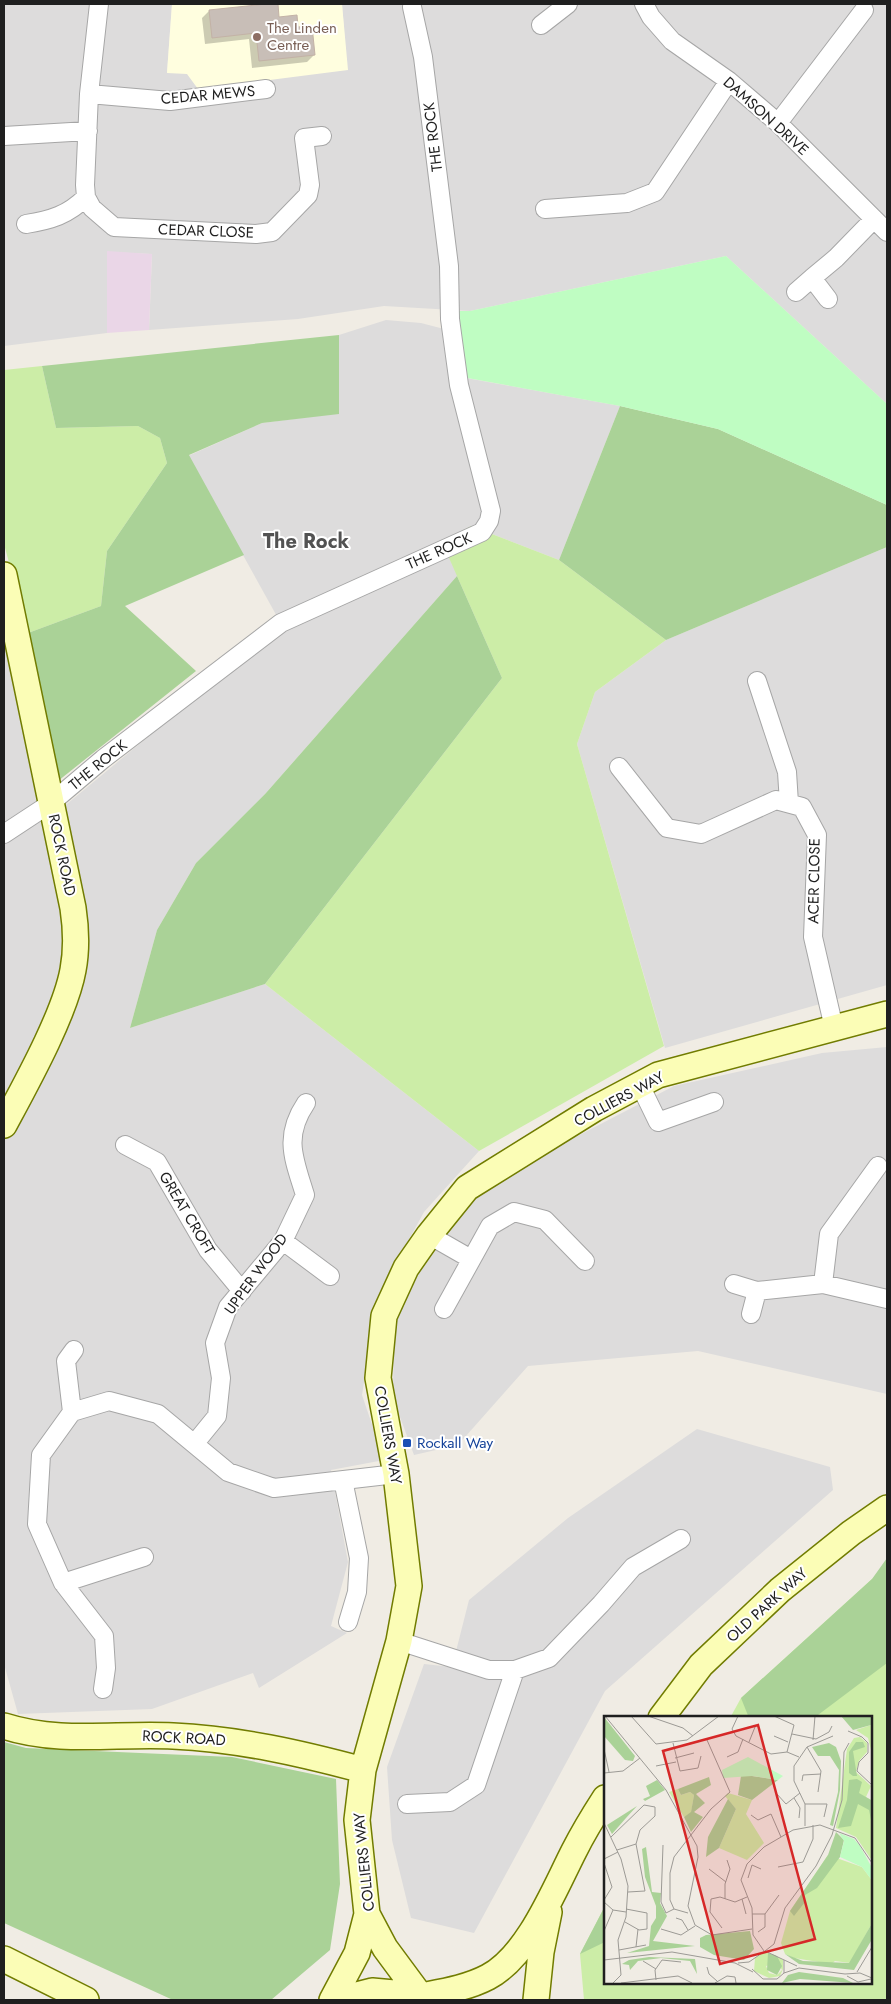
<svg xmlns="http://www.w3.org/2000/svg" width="891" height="2004" viewBox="0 0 891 2004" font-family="Jost,sans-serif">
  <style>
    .residential { fill: #dddcdc }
    .industrial { fill: #ead6e7 }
    .education { fill: #fffedf }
    .grass { fill: #cceda7 }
    .forest { fill: #aad297 }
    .park { fill: #bffdc2 }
    .shadow { fill: #0003 }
    .building { fill: #c8beb7; stroke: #c3b2a6 }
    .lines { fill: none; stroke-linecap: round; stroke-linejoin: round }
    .street-casing { stroke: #a6a6a6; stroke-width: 20 }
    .secondary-casing { stroke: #717c00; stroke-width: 28 }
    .street { stroke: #fff; stroke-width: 18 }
    .secondary { stroke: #fbfdb6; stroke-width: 25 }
    .education-dot { fill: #8d6e63; stroke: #fff; stroke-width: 2 }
    .transit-dot { fill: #1a4fb4; stroke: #fff; stroke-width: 2 }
    .labels { text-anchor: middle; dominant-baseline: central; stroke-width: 4; stroke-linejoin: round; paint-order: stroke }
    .education-label { font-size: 15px; fill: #785e54; stroke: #fff; text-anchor: start }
    .street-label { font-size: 15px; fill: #1f1f1f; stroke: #fff }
    .transit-label { font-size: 15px; fill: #164399; stroke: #fff; text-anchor: start }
    .district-label { font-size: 20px; font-weight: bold; fill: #525252; stroke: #fff }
    .inset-road { fill: none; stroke: #9c9a95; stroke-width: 1 }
    .view { fill: #d62828; fill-opacity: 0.15; stroke: #d62828; stroke-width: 2.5 }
    .inset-edge { fill: none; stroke: #1f1f1f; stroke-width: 2.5 }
  </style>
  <rect width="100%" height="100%" fill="#f0ece4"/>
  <path class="residential" d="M4,4H172L167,72L347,70L342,4H887V404L726,256L470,311L384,306L298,319L149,330L152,254L107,252V333L4,346Z
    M386,320L421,323L444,329L450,375L620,406L559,560L471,526L457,576L266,793L196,863L157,930L130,1028L265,984L479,1151L424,1212L377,1298L362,1395L384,1460L331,1470L348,1562L331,1626L347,1633L259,1688L253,1673L152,1709L18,1714L4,1664V611L44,823L202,692L284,629L188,456L262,423L339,413V335Z
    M887,547V985L665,1048L577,744L595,692L666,640Z
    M887,1047V1394L698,1351L528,1366L458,1445L414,1455L393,1398L394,1323L451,1210L504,1174L674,1086L822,1053Z
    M697,1429L830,1467L833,1490L605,1691L474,1933L411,1918L392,1840L387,1767L424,1664L452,1667L469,1600L568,1518Z"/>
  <path class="industrial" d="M107,251L152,254L149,330L107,333Z"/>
  <path class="education" d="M172,4H342L348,70L198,89L187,74L167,73Z"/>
  <path class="grass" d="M42,366L56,428L138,426L160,438L167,463L107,551L101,606L28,633L4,544V370Z
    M471,526L559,560L666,640L595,692L577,744L664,1046L479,1151L265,984L502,678L442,542Z
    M887,1567V2000H584L580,1954L605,1906V1983H870V1718H730L741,1698L872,1579Z"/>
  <path class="forest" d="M339,335V414L262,423L189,455L244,555L125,606L196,671L58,781L28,633L101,606L107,551L167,463L160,438L138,426L56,428L42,366Z
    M620,406L718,429L887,505V547L666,640L559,560Z
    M457,576L502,678L265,984L130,1028L157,930L196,863L266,793Z
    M887,1558V1663L814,1718H749L741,1698L872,1579Z
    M4,1742L26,1748L232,1757L336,1779L340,1884L330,1950L271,2000H173L4,1923Z
    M605,1906V1942L580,1954Z"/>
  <path class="park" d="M726,256L887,404V505L718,429L620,406L462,377L453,311H470Z"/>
  <path class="shadow" d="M276,4L278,18L297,29L314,55L307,62L252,68L249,39L205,44L202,18L209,11Z"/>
  <path class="building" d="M266,4H278L279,17L297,15L298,27L312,26L315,55L259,61L256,33L212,38L209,10Z"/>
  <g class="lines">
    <g class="street-casing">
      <path id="street" d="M99,4L89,94L85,185L86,197L92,208L114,227L256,234L272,232L308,195L310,185L304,138L322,136
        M644,4L651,17L672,41L729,81L778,123L887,232
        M541,25L568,4
        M89,94L170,101L266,89
        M778,123L864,10
        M4,136L88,131
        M545,209L627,203L655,192L729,81
        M26,224C51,220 68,215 86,197
        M812,278L836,258L874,219
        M796,292L812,278L828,299
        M757,681L787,772L789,803
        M619,767L667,828L701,834L776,800L802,807L817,835L813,937L834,1028
        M4,834L51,803L103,759L281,623L482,532L489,521L491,511L459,385L450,319L449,266L423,57L412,7
        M640,1085L658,1122L714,1102
        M125,1145L157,1162L208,1250L242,1291
        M429,1235L471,1259
        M283,1241L330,1276
        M734,1284L757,1291L823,1284L887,1299
        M823,1284L829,1234L878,1166
        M444,1309L490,1226L514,1212L545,1220L585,1261
        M751,1314L757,1291
        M72,1412L66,1361L74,1350
        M195,1443L217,1416L221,1378L215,1343L228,1307L283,1241L305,1195C294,1159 283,1137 306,1103
        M343,1480L359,1558L357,1592L348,1622
        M63,1583L144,1557
        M399,1641L489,1670H515L549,1658L601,1604L633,1567L681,1539
        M103,1689L106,1668L104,1636L63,1583L37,1524L41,1455L72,1412L109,1401L158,1414L228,1472L274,1488L396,1474
        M407,1804L450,1802L476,1785L515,1670"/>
    </g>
    <g class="secondary-casing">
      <path id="secondary" d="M4,575L73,908C76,928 77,949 73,970C65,1014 26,1084 4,1125
        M661,1718L701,1665L780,1590L851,1533L887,1508
        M4,1726C60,1744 115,1733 173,1736C238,1739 300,1753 363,1770
        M4,1959L86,2000
        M419,1994L385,1948L367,1914L357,1820L363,1770L399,1641L409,1586L396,1474L378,1378L384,1316L406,1268L429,1235L467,1188L594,1109L658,1075L887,1014
        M426,1995C447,1991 469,1987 488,1977C528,1956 554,1890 574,1851C583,1833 594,1815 605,1798
        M332,2000L357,1953L367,1914
        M337,2000L372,1991L427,1996
        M536,2000L541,1952L549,1912"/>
    </g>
    <use href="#street" class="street"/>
    <use href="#secondary" class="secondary"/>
  </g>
  <circle class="education-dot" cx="257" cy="37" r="5"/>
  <rect class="transit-dot" x="402" y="1438" width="10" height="10" rx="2.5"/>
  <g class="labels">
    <g class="education-label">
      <text x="267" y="28">The Linden<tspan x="267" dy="17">Centre</tspan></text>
    </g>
    <g class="street-label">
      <text transform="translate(208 95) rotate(-5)">CEDAR MEWS</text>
      <text transform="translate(766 116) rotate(42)">DAMSON DRIVE</text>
      <text transform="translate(433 137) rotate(-97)">THE ROCK</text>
      <text transform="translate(206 231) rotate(2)">CEDAR CLOSE</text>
      <text transform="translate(439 551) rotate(-24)">THE ROCK</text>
      <text transform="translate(98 765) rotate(-39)">THE ROCK</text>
      <text transform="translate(62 855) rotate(78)">ROCK ROAD</text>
      <text transform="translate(814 881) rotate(-89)">ACER CLOSE</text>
      <text transform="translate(619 1099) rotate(-28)">COLLIERS WAY</text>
      <text transform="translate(187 1213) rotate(59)">GREAT CROFT</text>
      <text transform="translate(256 1274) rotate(-54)">UPPER WOOD</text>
      <text transform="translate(388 1435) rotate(80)">COLLIERS WAY</text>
      <text transform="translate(767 1605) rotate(-42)">OLD PARK WAY</text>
      <text transform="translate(184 1738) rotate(3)">ROCK ROAD</text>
      <text transform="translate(364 1862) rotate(-96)">COLLIERS WAY</text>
    </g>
    <g class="transit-label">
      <text x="417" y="1443">Rockall Way</text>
    </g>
    <g class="district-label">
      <text x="306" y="541">The Rock</text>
    </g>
  </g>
  <g transform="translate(604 1716)">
    <rect width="268" height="268" fill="#f0ece4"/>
    <path d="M267,9L268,10L267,34L264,22L252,14ZM256,21L263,27V36L255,45L252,56L267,70L262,81L267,84V143L252,121L232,112L243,33L250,22ZM74,73L77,79L86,76L90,79L87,97L80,101L65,76ZM124,77L148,84L142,98L160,127L143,144L115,132L132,93L121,80ZM224,139L258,151L267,163V209L246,247L231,245L227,248L190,242L181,238L177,227L186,195ZM159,237H164L166,249L162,250L165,257L173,259L178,254L169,238L179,244V253L176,260L165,262L150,255L151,242Z" fill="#cceda7"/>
    <path d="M237,0H267V9L249,14ZM0,1L31,40L29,45L21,44L0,20ZM252,26H259L261,31L249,35L253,60H249L245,57V36ZM225,27L232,31L237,45L236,74L229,110L226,109L234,76L235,54L226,40H214L208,31ZM137,60H148L174,64L148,84L134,79ZM105,61L107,69L92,78L101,87L90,96L99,101L87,116L80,101L87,96L90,79L86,76L77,79L74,73ZM253,63L258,66L255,77L267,84V104L265,94L254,88L247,110L234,112L243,84L245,64ZM53,64L61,74L41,85L39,83L46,80L42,70ZM124,83L132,93L115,132L102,141L104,121ZM33,90L22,102L8,118L3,109ZM232,116L240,124L236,141L213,172L201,179V186L190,200L186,195L224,139ZM42,131L48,176L57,177L56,187L63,200L49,225L91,230L23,237L45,230L47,210L52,202V190L41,161L38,133ZM267,209V225L250,254L195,248L181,238L199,245L245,247ZM146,215L150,233L140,244L110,239L96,231V222L102,219ZM164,237L173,240L178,250L173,259L163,254ZM45,241L91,243L93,258L86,245L57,242L34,245L26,254L25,249L18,248L25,244ZM195,256L239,262L249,267L196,263L178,267L184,259Z" fill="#aad297"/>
    <path d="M144,41L179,60L174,64L148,60L119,62L118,54ZM235,117L250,123L256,130L267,150V163L258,151L236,141L240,125Z" fill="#bffdc2"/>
    <path class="inset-road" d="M1,0L62,74L93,130L94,141L84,190L91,209L108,219L148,213M27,0L52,28M44,0L79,12L89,20M134,0L128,13L132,20L167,38L183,36L195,41M170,0L190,9L183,36M244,15L258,21L264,27V37L255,46L253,55L268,69M188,18L212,23L225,16L228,10M170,20L184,26M209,24L211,0M145,26L151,11M69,27L76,55L94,52L97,40M52,28L83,24L115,0M203,31L217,55L214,76M0,33L5,56M123,41L134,36L139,23M71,42L90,37M52,50L72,46M0,57L19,55L36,42M198,65L199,59L217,58M172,77L182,88L196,77M190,82L196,92L195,102M201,88H223L220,101M147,99L154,104L167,98L177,121M0,107L17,143L24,170L22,201L14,224L17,259L9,267M201,110V88L190,65V50L203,31L229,20M7,121L40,89L51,91V100L36,114L32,128L41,175L24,176M59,129L57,186L62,197L70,193M13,134L32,128M0,143L14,136M0,147L8,171L0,184M174,151L199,146L209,123V109M105,153L122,166M144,162L148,149L157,153M121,183V168L126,153L123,144M138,183L142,198M0,186L9,194L22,196M84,197L70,193L66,184V157L70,141L107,93L126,76L103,24M148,198H161L175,179M72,202L78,204L84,214M21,206L35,214L43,213V197L22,193M118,212L106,196L107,183L116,181L131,186L143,181M57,213L77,219L91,210M0,215L9,194M154,216L161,211V198M32,231L34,213M15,234L42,229M160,235L149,219L148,192L137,164L143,148L160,131L189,114L216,109L251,122L268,147M161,235L170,228L181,192L212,150L228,119L238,84L240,36L245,27M0,244L68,236L131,247L149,256M39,245L52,253M134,247L145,246L161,235L193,250M103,251L105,258L113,265M148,253L159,263H173L180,257V244M253,256L268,231M180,257L195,252L241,258L256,257L268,262M243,260L254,266L267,263M52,264L51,254L58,244L77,246M17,267L74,260L88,267M111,267L123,260L131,261L132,267"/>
    <path class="view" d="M154,9L211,223L116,248L59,35Z"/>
    <rect width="268" height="268" class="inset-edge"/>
  </g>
  <rect width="891" height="2004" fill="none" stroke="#1f1f1f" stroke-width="10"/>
</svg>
